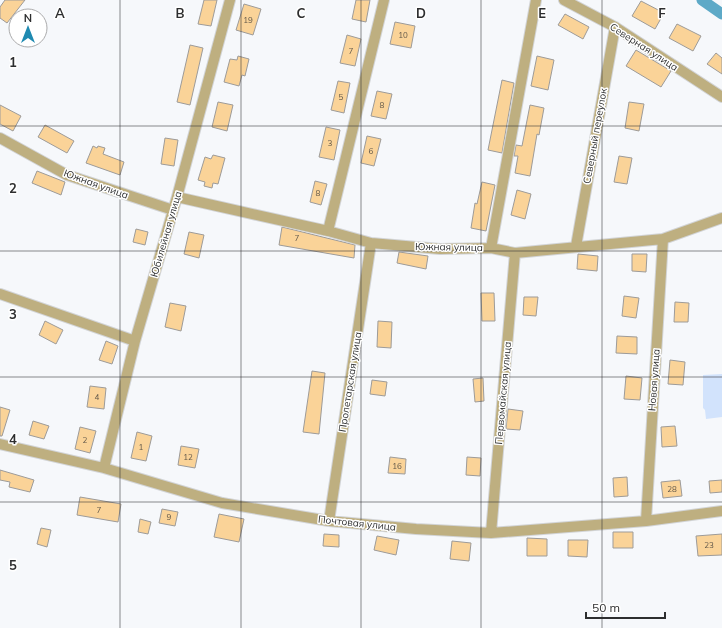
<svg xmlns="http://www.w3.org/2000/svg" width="722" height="628" viewBox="0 0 722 628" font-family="Mulish,sans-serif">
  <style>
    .green { fill: #d2e3fc }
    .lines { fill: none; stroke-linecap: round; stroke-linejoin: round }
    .canal { stroke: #5da9c7; stroke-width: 11 }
    .building { fill: #fad398; stroke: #9d9b99 }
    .street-casing { stroke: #d2d4d6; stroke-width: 12 }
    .street { stroke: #beaf80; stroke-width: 10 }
    .grid { fill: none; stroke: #2d2e2f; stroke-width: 1; stroke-opacity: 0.55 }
    .labels { text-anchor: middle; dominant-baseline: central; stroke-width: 3; stroke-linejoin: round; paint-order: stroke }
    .number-label { font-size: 8px; fill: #605749 }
    .street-label { font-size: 10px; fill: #2d2e2f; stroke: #fff }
    .grid-label { font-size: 13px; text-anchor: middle; font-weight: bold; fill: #2d2e2f; stroke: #fff; stroke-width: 3; stroke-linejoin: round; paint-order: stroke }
  </style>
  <rect width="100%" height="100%" fill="#f6f8fb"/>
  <path class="green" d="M722,374V417L706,419L705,410L703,408V375Z"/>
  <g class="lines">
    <path class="canal" d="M702,0L722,14"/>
  </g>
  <path class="building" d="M5,0H25L7,23L0,18V7Z
    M204,0H217L211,26L198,24Z
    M356,0H370L366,22L352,19Z
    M641,1L664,13L655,29L632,16Z
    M244,4L261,9L253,35L236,30Z
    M565,14L589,27L583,39L558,25Z
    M395,22L415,26L411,48L390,44Z
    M677,24L701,36L693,51L669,38Z
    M347,35L361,39L355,66L340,63Z
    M190,45L203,48L190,105L177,102Z
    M636,50L671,71L661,87L626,66Z
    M716,53L722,58V74L707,64Z
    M238,56L249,59L245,76L242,75L239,86L224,82L230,59L237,60Z
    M537,56L554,60L548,90L531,86Z
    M502,80L514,83L502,153L488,150Z
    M338,81L350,83L344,113L331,110Z
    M377,91L392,94L386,119L371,116Z
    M218,102L233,105L227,131L212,127Z
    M629,102L644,104L639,131L625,128Z
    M0,105L21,116L13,131L0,124Z
    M530,105L544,108L539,135L537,134L530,176L515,173L518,156H514L516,145L522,146Z
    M45,125L74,141L67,153L38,137Z
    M326,127L340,130L334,160L319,157Z
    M367,136L381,139L374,166L361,163Z
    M165,138L178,140L174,166L161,164Z
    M93,146L97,148L98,146L105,148L103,154L124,162L120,175L86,163Z
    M213,155L225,158L218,184L213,183L212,188L204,186L205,182L198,180L205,157L211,159Z
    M619,156L632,158L627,184L614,182Z
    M37,171L65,182L61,195L32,183Z
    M315,181L327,184L321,205L310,202Z
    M482,182L495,185L486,231L471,228L475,203L477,204Z
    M517,190L531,194L525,219L511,215Z
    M282,227L355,245L354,258L279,245Z
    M136,229L148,232L145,245L133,242Z
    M189,232L204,235L199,258L184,254Z
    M399,252L428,256L426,269L397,263Z
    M578,254L598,256L597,271L577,269Z
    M632,254H647L646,272L632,271Z
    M481,293H494L495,321H482Z
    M624,296L639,298L636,318L622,316Z
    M524,297H538L536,316L523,315Z
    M675,302L689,303L688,322H674Z
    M170,303L186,306L181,331L165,327Z
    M45,321L63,330L56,344L39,335Z
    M378,321L392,322L391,348L377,347Z
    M617,336L637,337V354L616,353Z
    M106,341L118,346L112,364L99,360Z
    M670,360L685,362L683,385L668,384Z
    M312,371L325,373L319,434L303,432Z
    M626,376L642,378L640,400L624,399Z
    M483,378L484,401L475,402L473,379Z
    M372,380L387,382L385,396L370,394Z
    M90,386L106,388L104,409L87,407Z
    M0,407L10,410L2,436H0Z
    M508,409L523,411L520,430L506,429Z
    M33,421L49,426L44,439L29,435Z
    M675,426L677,446L662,447L661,427Z
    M80,427L96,431L90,453L75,449Z
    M137,432L152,436L146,461L131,458Z
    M181,446L199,449L195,468L178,465Z
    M390,457L406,459L405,474L388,473Z
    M467,457L481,458L480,476L466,475Z
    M0,470L34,480L30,492L9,487L10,482L0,480Z
    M627,477L628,496L614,497L613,478Z
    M680,480L682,496L663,498L661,482Z
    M722,480V492L710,493L709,481Z
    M80,497L121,504L118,522L77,515Z
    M162,509L178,512L175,526L159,523Z
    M219,514L244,519L239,542L214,537Z
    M140,519L151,522L148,534L138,532Z
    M41,528L51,530L47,547L37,544Z
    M613,532H633V548H613Z
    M324,534L339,535V547L323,546Z
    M722,534V555L698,556L696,536Z
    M377,536L399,540L396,555L374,550Z
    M527,538L547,539V556H527Z
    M568,540H588L587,557L568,556Z
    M452,541L471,543L469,561L450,559Z"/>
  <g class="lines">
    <g class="street-casing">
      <path id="street" d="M564,0L615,27L722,97
        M0,138L67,175L173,210
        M177,197L328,231L371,243L440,249L491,248L515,253L663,239L722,218
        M328,231L384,0
        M576,246L615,27
        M491,248L536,0
        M0,294L135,341
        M0,444L104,468L222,503L329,521L416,529L491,533L646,521L722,511
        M104,468L135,341L177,197L230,0
        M329,521L371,243
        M646,521L663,239
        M491,533L515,253"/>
    </g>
    <use href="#street" class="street"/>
  </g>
  <path class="grid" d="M120,0V628M241,0V628M361,0V628M481,0V628M602,0V628M0,126H722M0,251H722M0,377H722M0,502H722"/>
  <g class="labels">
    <g class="number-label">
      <text x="248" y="20">19</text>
      <text x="403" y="35">10</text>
      <text x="351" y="51">7</text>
      <text x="341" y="97">5</text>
      <text x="382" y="105">8</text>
      <text x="330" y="143">3</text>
      <text x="371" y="151">6</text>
      <text x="318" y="193">8</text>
      <text x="297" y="238">7</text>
      <text x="97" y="397">4</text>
      <text x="85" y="440">2</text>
      <text x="141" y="447">1</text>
      <text x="188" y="457">12</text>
      <text x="397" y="466">16</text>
      <text x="672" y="489">28</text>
      <text x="99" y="510">7</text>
      <text x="169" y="517">9</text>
      <text x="709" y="545">23</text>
    </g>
    <g class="street-label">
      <text transform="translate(644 47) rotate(33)">Северная улица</text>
      <text transform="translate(595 136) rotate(-80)">Северный переулок</text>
      <text transform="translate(96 184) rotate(20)">Южная улица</text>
      <text transform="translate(166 234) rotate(-74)">Юбилейная улица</text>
      <text transform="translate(449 247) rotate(1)">Южная улица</text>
      <text transform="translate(654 380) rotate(-86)">Новая улица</text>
      <text transform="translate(350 382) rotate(-81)">Пролетарская улица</text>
      <text transform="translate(503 393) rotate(-85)">Первомайская улица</text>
      <text transform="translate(357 523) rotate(6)">Почтовая улица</text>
    </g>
  </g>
  <g class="grid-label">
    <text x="60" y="18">A</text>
    <text x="180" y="18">B</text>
    <text x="301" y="18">C</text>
    <text x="421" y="18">D</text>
    <text x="542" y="18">E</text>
    <text x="662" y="18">F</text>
    <text x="13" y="67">1</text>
    <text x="13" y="193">2</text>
    <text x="13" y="319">3</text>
    <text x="13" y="444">4</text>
    <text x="13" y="570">5</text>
  </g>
  <g transform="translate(28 28)"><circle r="19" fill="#ffffff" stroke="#ababac"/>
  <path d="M0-3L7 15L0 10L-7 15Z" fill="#1f8ab1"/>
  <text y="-6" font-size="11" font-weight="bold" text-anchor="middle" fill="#2d2e2f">N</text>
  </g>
  <path d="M586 612v6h79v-6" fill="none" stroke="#2d2e2f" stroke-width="2"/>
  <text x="592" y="612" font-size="12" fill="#2d2e2f" stroke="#ffffff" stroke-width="3" paint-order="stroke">50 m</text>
</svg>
